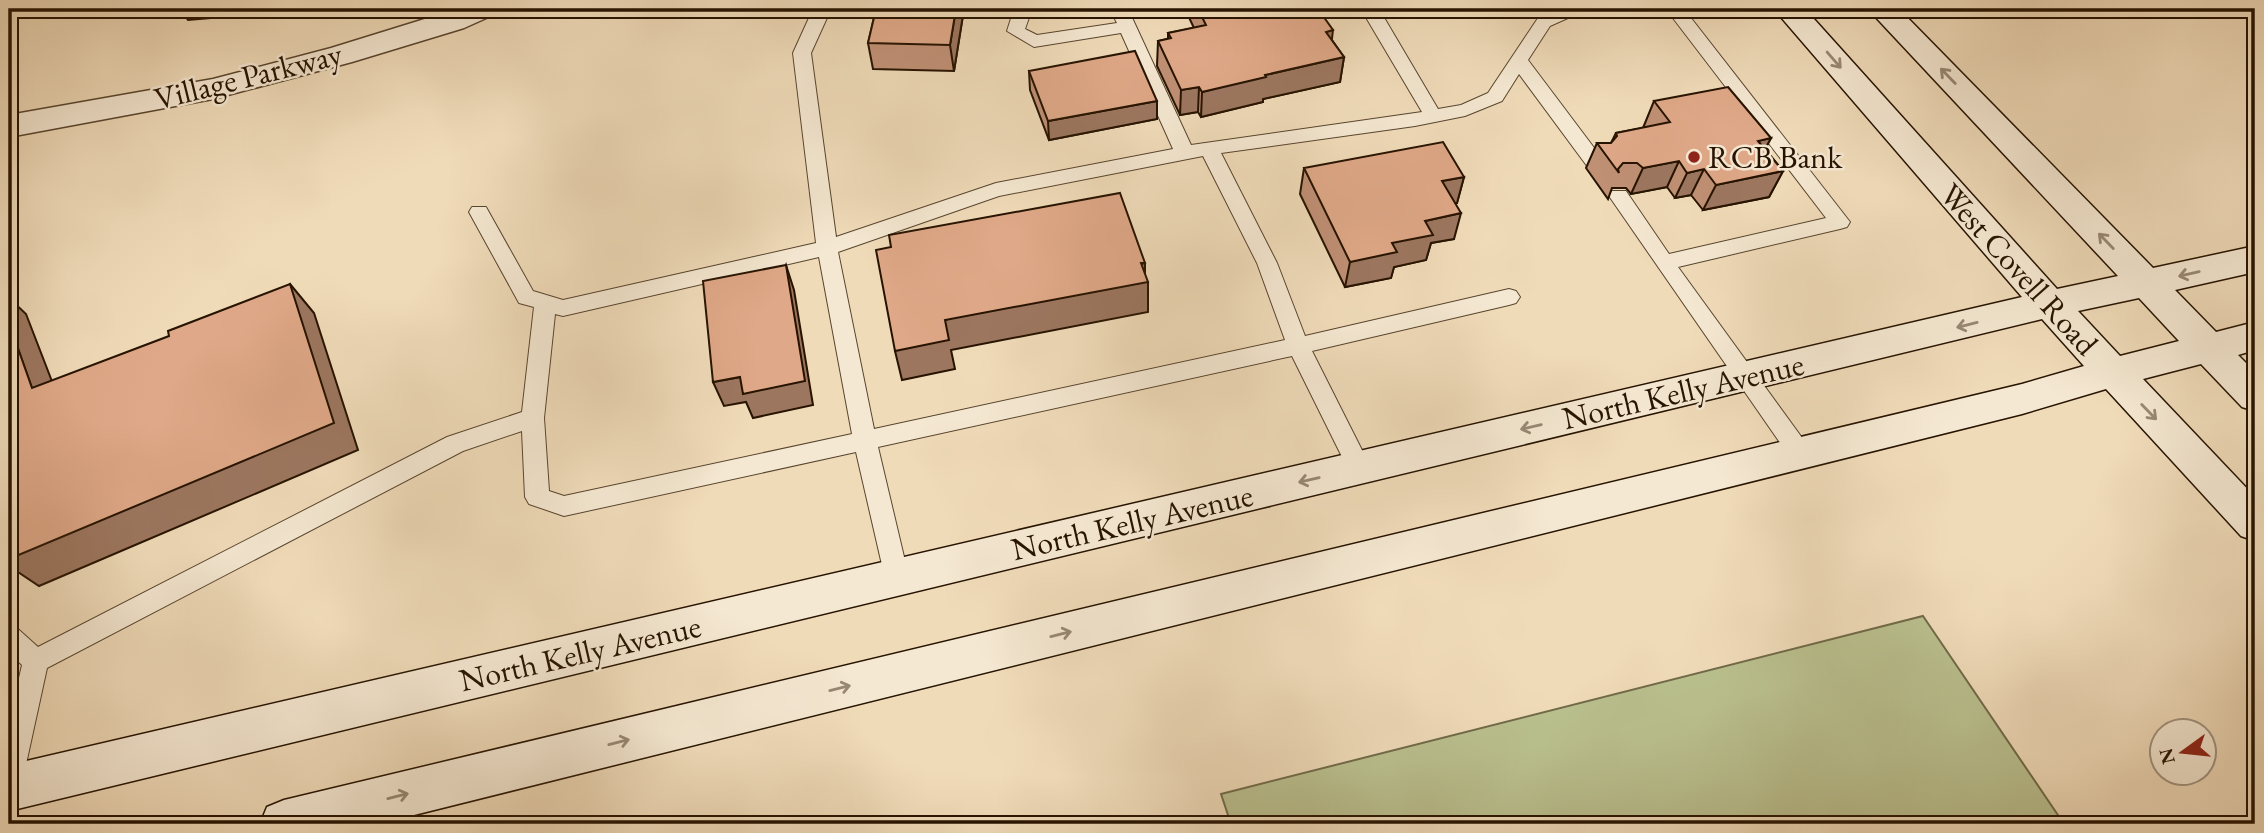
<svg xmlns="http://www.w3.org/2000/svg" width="2264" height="833" viewBox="0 0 2264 833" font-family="'EB Garamond',serif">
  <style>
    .green { fill: #bac08f; stroke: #706a48; stroke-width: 2 }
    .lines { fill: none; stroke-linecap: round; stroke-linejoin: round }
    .lane-casing { stroke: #58452e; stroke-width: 2 }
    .street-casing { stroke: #58452e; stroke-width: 3 }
    .secondary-casing { stroke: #261300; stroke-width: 3 }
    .lane { fill: #f5e8d2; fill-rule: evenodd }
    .street { fill: #f5e8d2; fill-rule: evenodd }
    .secondary { fill: #f5e8d2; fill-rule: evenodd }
    .wall { fill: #c09075; stroke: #261300; stroke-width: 2 }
    .shaded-wall { fill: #9c765f; stroke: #261300; stroke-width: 2 }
    .building { fill: #dfa888; stroke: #261300; stroke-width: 2 }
    .oneway { stroke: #988874 }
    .poi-dot { fill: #8f2418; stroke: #f5e8d2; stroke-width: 2.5 }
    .labels { text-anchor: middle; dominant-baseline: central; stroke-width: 5; stroke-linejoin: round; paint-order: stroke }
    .street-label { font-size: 32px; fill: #261300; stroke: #f5e8d2 }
    .poi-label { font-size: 32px; fill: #261300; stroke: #f5e8d2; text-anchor: start }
  </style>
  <rect width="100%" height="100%" fill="#f0dbb9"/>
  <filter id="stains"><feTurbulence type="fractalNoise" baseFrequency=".00286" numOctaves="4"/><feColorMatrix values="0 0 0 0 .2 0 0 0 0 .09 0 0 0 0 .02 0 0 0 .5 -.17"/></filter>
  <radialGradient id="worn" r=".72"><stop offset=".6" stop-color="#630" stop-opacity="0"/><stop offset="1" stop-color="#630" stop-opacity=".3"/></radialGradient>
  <path class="green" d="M1923,616L2064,824H1231L1221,794Z"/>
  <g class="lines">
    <g class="lane-casing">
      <path id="lane" d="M813,9H831L811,53L836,237L996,183L1173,149L1121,33L1034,47L1007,31L1014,9H1032L1025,29L1037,35L1117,23L1110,9H1128L1191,145L1422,112L1361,9H1379L1438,109L1461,105L1488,93L1538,18L1559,9H1582L1579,13L1550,26L1528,60L1604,161L1601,166H1587L1519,74L1502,101L1465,116L1415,126L1221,153L1277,263L1305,336L1509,289L1516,291L1520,297L1516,303L1509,305L1312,351L1371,468L1367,475L1359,478L1351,475L1292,356L878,447L909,578L906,586L897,589L888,586L885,578L856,452L564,516L529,504L525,497L522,431L463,451L47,668L23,778L19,788L9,791V721L22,665L9,653V625L18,629L38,647L447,437L522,412L534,307L519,303L469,212L472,207H486L533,291L563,300L816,243L793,53ZM1203,156L1257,263L1285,340L874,429L838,252L999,196ZM819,257L852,434L564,496L549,491L544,418L555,314L563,316Z
        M1666,9H1684L1850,222L1847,227L1840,229L1678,267L1808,446L1812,453L1808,460L1800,463L1792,460L1609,196L1612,191H1626L1669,254L1826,218Z"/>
    </g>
    <g class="street-casing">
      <path id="street" d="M457,9H498L493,15L464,28L352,62L213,99L9,137V115L213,79L331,48Z"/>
    </g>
    <g class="secondary-casing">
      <path id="secondary" d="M1774,9H1805L2057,289L2118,276L1868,9H1899L2153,268L2255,246V272L2175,290L2216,332L2255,322V350L2238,355L2255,372V411L2242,407L2201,364L2143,379L2255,497V541L2241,536L2106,389L2022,414L378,824H260L267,807L284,800L2022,384L2084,366L2042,319L9,811V765L2022,297ZM2139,298L2179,341L2120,356L2078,311Z"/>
    </g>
    <use href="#lane" class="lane"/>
    <use href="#street" class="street"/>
    <use href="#secondary" class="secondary"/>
  </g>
  <path class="wall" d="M180,9H249L246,15L188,20Z
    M876,9H964L954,71L873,69L868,43Z
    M1185,9H1318L1332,40L1344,57L1340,82L1263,99V102L1201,117L1198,112L1180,115L1157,66L1158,41L1168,39V33L1194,28Z
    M1029,71L1157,101V119L1049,140L1030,90Z
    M1654,101L1771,138L1765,149L1783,171L1769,197L1703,210L1691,195L1675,198L1667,187L1631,194L1626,188H1612L1608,199L1586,168L1597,143H1611L1616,133L1643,128Z
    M1304,168L1464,177L1457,203H1455L1454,239L1431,243L1426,260L1394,267L1391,278L1345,287L1300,194Z"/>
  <path class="shaded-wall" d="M242,9H249L246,15Z
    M956,9H964L954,71L950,45Z
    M1455,9H1483L1453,14Z
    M1333,30L1330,56L1326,32Z
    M1344,57L1340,82L1263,99V102L1201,117L1202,92L1265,75Z
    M1199,87L1198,112L1180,115L1181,90Z
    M1157,101V119L1049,140L1048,121Z
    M1771,138L1757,164L1758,141Z
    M1679,161L1667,187L1631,194L1643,168Z
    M1704,169L1691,195L1675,198L1687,173Z
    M1783,171L1769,197L1703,210L1716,185Z
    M1464,177L1457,203L1435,207L1442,181Z
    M1461,213L1454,239L1431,243L1426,260L1394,267L1391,278L1345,287L1350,262L1392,243L1425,221Z
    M1145,263V282H1148V312L951,350L955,369L902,380L895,351L945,320Z
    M786,265L794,290L813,405L753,418L746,402L724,406L713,382L740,377Z
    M290,284L314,313L358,450L39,586L9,566V559Z
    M9,298L26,314L65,415L32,388L9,323Z"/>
  <path class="building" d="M876,9H956L950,45L868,43Z
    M1198,9H1318L1333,30L1326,32L1344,57L1265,75L1266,77L1202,92L1199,87L1181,90L1158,41L1171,38L1168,33L1206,25Z
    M1135,51L1157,101L1048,121L1029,71Z
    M1728,87L1771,138L1758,141L1783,171L1716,185L1704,169L1687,173L1679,161L1643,168L1637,163H1623L1618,169L1619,173L1597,143H1611L1617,136L1616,133L1670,122L1654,101Z
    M1443,142L1464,177L1442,181L1461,213L1425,221L1433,235L1392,243L1397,252L1350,262L1304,168Z
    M1120,193L1145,263H1141L1148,282L945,320L949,340L895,351L876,250L891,247L889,235Z
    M786,265L805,381L743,394L740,377L713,382L703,281Z
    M290,284L334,423L9,559V323L32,388L169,336L168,331Z"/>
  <defs><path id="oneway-shaft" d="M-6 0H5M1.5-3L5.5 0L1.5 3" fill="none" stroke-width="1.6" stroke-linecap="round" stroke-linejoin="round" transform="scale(1.75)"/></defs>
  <g class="oneway">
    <use href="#oneway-shaft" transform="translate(1834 60) rotate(49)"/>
    <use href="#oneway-shaft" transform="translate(1948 76) rotate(-134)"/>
    <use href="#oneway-shaft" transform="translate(2106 241) rotate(-134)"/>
    <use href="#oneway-shaft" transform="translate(2189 274) rotate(167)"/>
    <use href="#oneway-shaft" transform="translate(1967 325) rotate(166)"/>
    <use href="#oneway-shaft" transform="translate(2149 412) rotate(46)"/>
    <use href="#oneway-shaft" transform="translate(1531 427) rotate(167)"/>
    <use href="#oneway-shaft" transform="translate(1309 480) rotate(167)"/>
    <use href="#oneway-shaft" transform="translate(1061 634) rotate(-14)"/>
    <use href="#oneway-shaft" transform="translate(840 688) rotate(-14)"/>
    <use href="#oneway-shaft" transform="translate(619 742) rotate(-14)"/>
    <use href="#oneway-shaft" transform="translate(398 796) rotate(-14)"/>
  </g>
  <circle class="poi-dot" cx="1694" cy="157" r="7"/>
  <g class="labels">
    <g class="street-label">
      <text transform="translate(248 76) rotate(-14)">Village Parkway</text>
      <text transform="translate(2019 269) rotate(48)">West Covell Road</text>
      <text transform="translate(1683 391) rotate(-13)">North Kelly Avenue</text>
      <text transform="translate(1132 522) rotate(-13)">North Kelly Avenue</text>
      <text transform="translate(580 653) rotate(-13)">North Kelly Avenue</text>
    </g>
    <g class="poi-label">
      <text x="1708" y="157">RCB Bank</text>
    </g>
  </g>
  <rect width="2264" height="833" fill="none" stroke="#f0dbb9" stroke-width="35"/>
  <rect x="10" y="10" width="2243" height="812" fill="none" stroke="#261300" stroke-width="3.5"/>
  <rect x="18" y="18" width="2229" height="798" fill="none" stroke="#261300" stroke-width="2"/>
  <g transform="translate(2183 752) rotate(255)"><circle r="33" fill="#f5e8d2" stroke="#a2937e" stroke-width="2"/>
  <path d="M0-5L12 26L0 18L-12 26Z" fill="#8f2418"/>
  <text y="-10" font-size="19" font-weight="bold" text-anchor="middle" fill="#261300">N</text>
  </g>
  <rect width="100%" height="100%" filter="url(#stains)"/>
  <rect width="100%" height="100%" fill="url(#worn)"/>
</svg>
